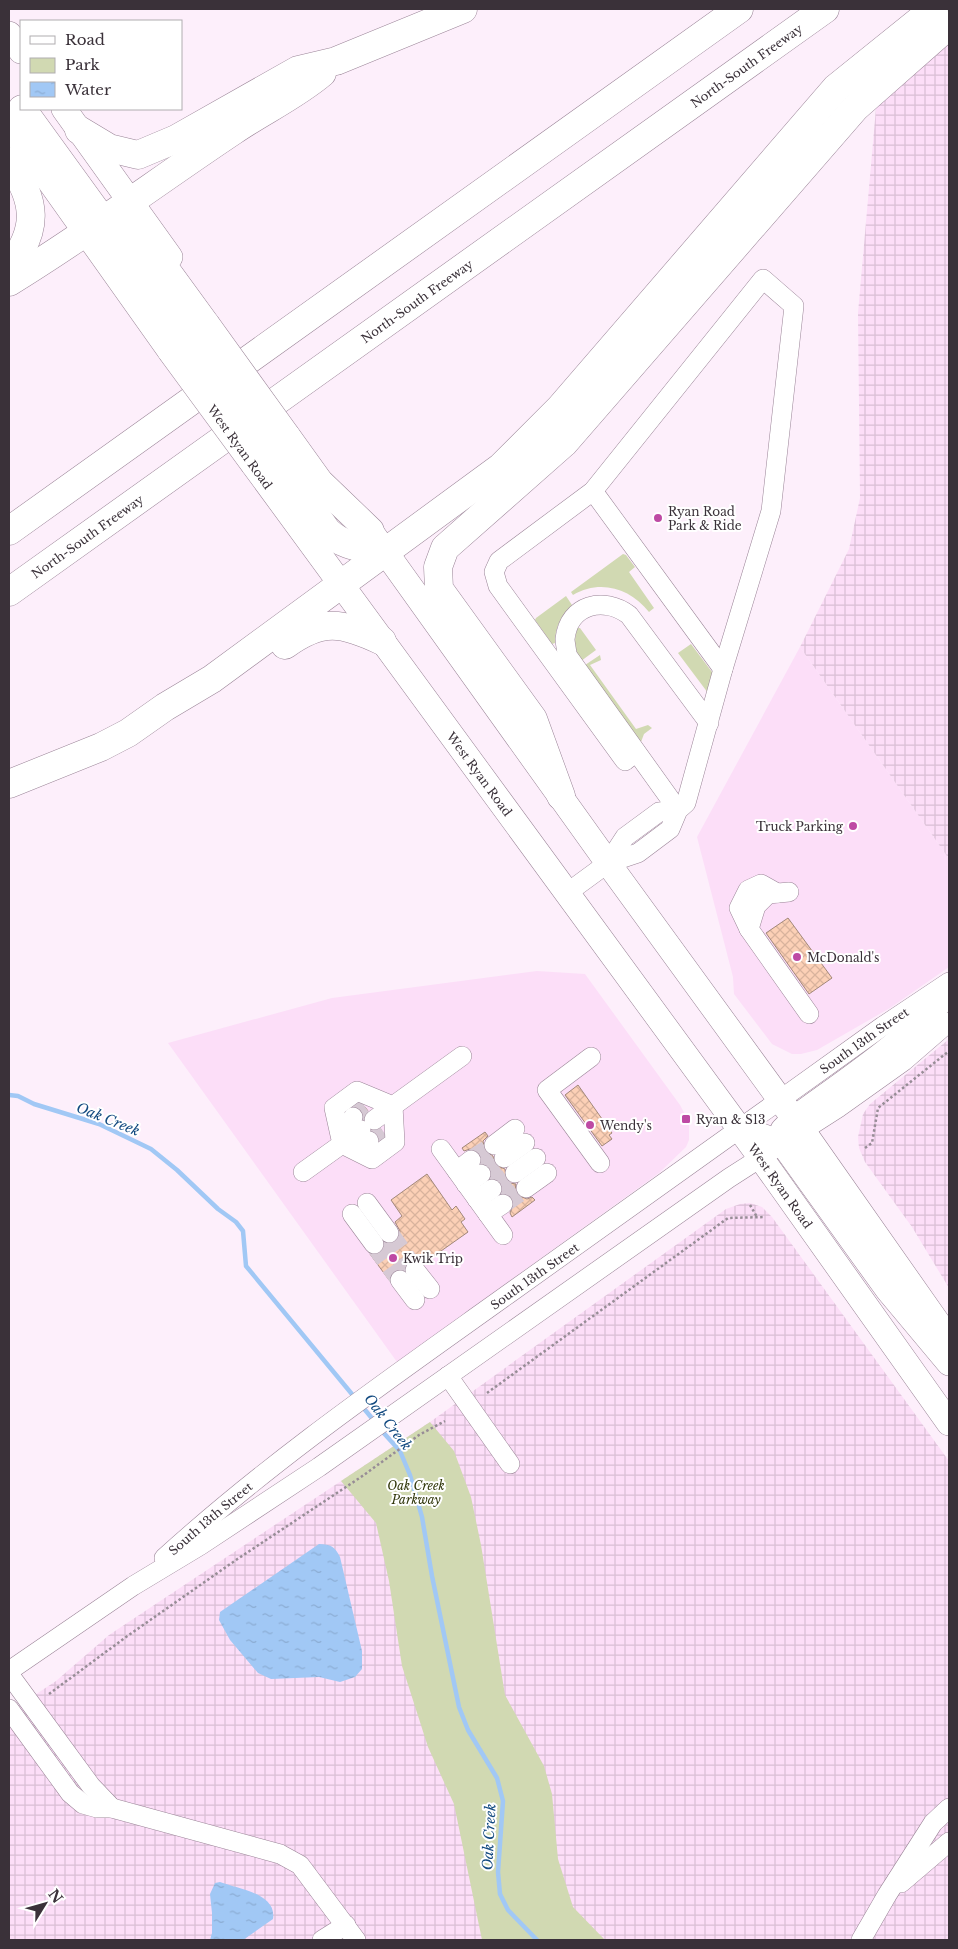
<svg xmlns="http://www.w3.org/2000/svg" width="958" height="1949" viewBox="0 0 958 1949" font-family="'Libre Baskerville',serif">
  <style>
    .built { fill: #fcdef8 }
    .industrial { fill: url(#industrial-grid) }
    .green { fill: #d1d9b2 }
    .water { fill: url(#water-ripples) }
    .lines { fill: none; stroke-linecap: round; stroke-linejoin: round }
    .stream { stroke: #a1c8f5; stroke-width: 4.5 }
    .building { fill: url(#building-cross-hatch); stroke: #a2887a }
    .minor-tunnel { stroke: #d6c9d4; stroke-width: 19; stroke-dasharray: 19 9; stroke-linecap: butt }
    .minor-casing { stroke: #9a8497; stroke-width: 20 }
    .major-casing { stroke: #9a8497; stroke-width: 26 }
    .highway-casing { stroke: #9a8497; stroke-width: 29 }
    .path { stroke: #978c96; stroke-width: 2.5; stroke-dasharray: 2.5 2.5; stroke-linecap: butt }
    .minor { stroke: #fff; stroke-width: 19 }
    .major { stroke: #fff; stroke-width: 25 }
    .highway { stroke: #fff; stroke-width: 28 }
    .major-bridge-casing { stroke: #9a8497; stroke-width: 26; stroke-linecap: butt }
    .highway-bridge-casing { stroke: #9a8497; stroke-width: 29; stroke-linecap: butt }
    .major-bridge { stroke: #fff; stroke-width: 25 }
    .highway-bridge { stroke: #fff; stroke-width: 28 }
    .poi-dot { fill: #be4aa4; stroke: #fff; stroke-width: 2 }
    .labels { text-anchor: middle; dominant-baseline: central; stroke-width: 4; stroke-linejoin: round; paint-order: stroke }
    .street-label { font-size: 12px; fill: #3a3139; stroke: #fff }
    .poi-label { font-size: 12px; fill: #3a3139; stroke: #fff; text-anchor: start }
    .park-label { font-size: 12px; font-style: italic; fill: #32380c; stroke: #fff }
    .water-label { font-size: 14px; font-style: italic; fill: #144b81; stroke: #fff }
  </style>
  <defs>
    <pattern id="industrial-grid" width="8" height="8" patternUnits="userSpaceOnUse" patternTransform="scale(1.25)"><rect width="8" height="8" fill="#fcdef8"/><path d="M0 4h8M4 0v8" fill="none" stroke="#d9bfd5"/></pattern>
    <pattern id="water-ripples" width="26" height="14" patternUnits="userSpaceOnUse" patternTransform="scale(1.25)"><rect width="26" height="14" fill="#a1c8f5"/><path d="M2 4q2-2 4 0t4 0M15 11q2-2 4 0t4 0" fill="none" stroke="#8bacd3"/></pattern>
    <pattern id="building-cross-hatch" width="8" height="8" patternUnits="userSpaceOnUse" patternTransform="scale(1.25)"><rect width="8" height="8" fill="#fcd0b6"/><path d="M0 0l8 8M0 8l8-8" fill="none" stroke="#d9b39d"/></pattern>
  </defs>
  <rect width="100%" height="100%" fill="#fdeffb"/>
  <path class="built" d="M800,647L949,859V967L890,1008L817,1050L801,1054H792L772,1044L734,994L733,977L697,837Z
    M537,971L585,974L680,1105L689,1122V1140L686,1147L659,1173L397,1362L168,1043L332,998Z"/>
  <path class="industrial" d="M949,44V859L800,647L849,549L860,498L858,313L876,108Z
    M949,1039V1288L912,1227L865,1162L859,1148L858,1137L863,1114L870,1104Z
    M750,1203L762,1207L772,1217L949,1461V1940H9V1712L56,1681L109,1635L430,1422L726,1209L740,1204Z"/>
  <path class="green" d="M623,554L626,555L635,567L629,572L654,608L649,612C630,588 600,579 573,595L571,592Z
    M566,596L572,605C561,616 555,627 555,643L552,644L535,620L536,618Z
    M577,628H580L596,650L581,661C574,649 574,641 577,628Z
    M691,644L712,672V677L708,693L678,653Z
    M600,655L601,660L590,665L636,729L648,725L652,728L644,734L641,742L585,665Z
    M430,1422L454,1451L471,1497L481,1545L505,1695L544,1766L552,1794L558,1859L573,1907L605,1940H482L454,1804L428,1747L402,1666L389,1581L376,1523L341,1481Z"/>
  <path class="water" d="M319,1544C331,1544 335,1547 340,1557L362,1651V1669L355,1677L340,1682L319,1677L271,1679L258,1673L230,1640L219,1620L220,1612Z
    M220,1882C238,1889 277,1893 273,1919L243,1940H210L212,1933V1913L210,1894L215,1883Z"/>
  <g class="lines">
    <path class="stream" d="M9,1095L18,1096L34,1104L99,1124L151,1149L177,1170L218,1209L236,1222L243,1231L246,1266L356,1399
      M361,1405L375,1422
      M381,1430L400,1451L410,1475L422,1517L432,1576L459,1707L468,1730L497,1778L503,1801L498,1872L500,1894L508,1910L537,1940"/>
  </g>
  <path class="building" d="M788,918L832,978L809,994L766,933Z
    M578,1085L612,1133L609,1135L612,1139L602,1146L565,1095Z
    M359,1104L365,1107L368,1111L364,1115L362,1110L355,1106Z
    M381,1129L383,1137L380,1139L374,1131Z
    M485,1132L488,1136L483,1141L485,1151L493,1156L495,1165L505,1169L506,1179L510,1183L516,1184L515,1190L517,1195L527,1199L532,1197L535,1200L512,1217L510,1213L514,1204L512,1197L502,1193L503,1188L501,1182L491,1178V1168L482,1163V1158L480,1153L470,1149L464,1151L462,1148Z
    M427,1174L452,1210L456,1206L465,1219L461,1222L468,1232L424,1263L419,1259L408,1261L404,1270L398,1269L393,1271L389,1280L370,1254L380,1253L384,1249L385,1243L395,1242L399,1237L400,1231L395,1222L402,1216L391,1200Z"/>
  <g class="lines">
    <path class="minor-tunnel" d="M353,1117L366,1108
      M369,1141L383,1131
      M471,1160L494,1145
      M481,1174L504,1158
      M492,1189L515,1173
      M503,1204L526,1188
      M389,1233L415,1270
      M374,1244L400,1280"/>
    <g class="minor-casing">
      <g id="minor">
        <path d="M593,491L723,669"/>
        <path d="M608,863L625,837L659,812L678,810L567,655C567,650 565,644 565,639C569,604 604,596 629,615L709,723"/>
        <path d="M789,892L768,894L756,906L749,929L809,1014"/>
        <path d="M567,893L608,863L638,853L670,829L678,810L686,803L723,669L771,511L794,306L763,279L593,491L499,561L494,572L498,586L625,761L636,752"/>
        <path d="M749,929L739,908L748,890L761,884L777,893"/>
        <path d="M591,1057L547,1090L600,1163"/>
        <path d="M353,1117L342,1144L369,1141"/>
        <path d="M374,1120L393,1106"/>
        <path d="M361,1130L342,1144L372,1159L395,1142L393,1106"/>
        <path d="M494,1145L515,1129"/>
        <path d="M441,1149L503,1235"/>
        <path d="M504,1158L525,1143"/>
        <path d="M457,1171L471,1160"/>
        <path d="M303,1172L342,1144L334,1108L357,1091L393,1106L462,1056"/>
        <path d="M515,1173L536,1158"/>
        <path d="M466,1184L481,1174"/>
        <path d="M526,1188L547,1173"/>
        <path d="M477,1199L492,1189"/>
        <path d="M367,1203L389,1233"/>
        <path d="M352,1214L374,1244"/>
        <path d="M488,1214L503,1204"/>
        <path d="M415,1270L430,1289"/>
        <path d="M400,1280L415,1300"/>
        <path d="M448,1376L510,1464"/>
        <path id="s1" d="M164,1558C273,1459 394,1376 514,1290C637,1203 760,1114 883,1026L949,982"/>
        <path d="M9,1671L133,1586L201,1545L319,1467L729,1178L838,1108L904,1061L949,1022"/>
        <path d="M9,1674L91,1786L112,1808"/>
        <path d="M9,1709L70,1793L83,1804L97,1808H112L280,1854L300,1865L356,1940"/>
        <path d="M901,1883L949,1842"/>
        <path d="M322,1940L346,1925"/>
        <path d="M861,1940L887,1895L933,1823L949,1808"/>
      </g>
    </g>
    <g class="major-casing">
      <g id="major">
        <path d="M9,34L21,51"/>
        <path d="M64,109L170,257"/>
        <path d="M9,124L170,351"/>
        <path id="s2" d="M253,464L761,1158L949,1423"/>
        <path d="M374,536L608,863L803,1131L949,1339"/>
        <path d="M740,1128L783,1144L888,1290L949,1363"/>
        <path d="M783,1130L794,1119C848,1079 905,1043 949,992"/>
      </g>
    </g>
    <g class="highway-casing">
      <g id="highway">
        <path d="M22,109L188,338"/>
        <path d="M79,130L109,148L138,155L176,139L298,70L336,61L463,9"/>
        <path d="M9,161C36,200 40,229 9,267"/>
        <path d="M102,231C119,230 134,233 147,244L206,325"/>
        <path d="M9,282C86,235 158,181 233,131C262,111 295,96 322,73"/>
        <path d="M286,436L319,482L370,531"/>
        <path d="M269,450L327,531C345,548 362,547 385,552"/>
        <path d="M9,531L739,9"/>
        <path id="s3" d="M9,592L825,9"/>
        <path d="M285,645C322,618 342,622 382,641"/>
        <path d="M9,784L101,747L128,733L165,707L212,679L501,467L560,408L836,88L934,9"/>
        <path d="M561,796L533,719L439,589L438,567L445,548L564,443L855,108L949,25"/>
      </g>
    </g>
    <path class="path" d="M865,1148L872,1143L878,1108L949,1051
      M750,1205L757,1217
      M487,1393L728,1218L765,1217
      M49,1694L126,1637L236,1560L361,1477L419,1435L445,1421"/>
    <use href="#minor" class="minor"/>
    <use href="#major" class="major"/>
    <use href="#highway" class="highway"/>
    <g class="major-bridge-casing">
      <path id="major-bridge" d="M170,351L253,464"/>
    </g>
    <g class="highway-bridge-casing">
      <path id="highway-bridge" d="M206,325L286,436
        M188,338L269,450"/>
    </g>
    <use href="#major-bridge" class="major-bridge"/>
    <use href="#highway-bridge" class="highway-bridge"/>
  </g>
  <g class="poi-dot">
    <circle cx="658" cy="518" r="5"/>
    <circle cx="853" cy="826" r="5"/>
    <circle cx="797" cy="957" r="5"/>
    <rect x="681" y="1114" width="10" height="10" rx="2.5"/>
    <circle cx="590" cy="1125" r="5"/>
    <circle cx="393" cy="1258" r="5"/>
  </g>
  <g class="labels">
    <g class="street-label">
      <text stroke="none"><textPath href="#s3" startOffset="906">North-South Freeway</textPath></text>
      <text stroke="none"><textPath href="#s3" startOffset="501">North-South Freeway</textPath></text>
      <text transform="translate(240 447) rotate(54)">West Ryan Road</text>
      <text stroke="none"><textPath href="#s3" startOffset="96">North-South Freeway</textPath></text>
      <text stroke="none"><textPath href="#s2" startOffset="384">West Ryan Road</textPath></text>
      <text stroke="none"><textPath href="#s1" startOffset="871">South 13th Street</textPath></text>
      <text stroke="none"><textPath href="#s2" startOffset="894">West Ryan Road</textPath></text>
      <text stroke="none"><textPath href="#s1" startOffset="466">South 13th Street</textPath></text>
      <text stroke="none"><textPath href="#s1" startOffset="61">South 13th Street</textPath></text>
    </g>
    <g class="poi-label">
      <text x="668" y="511">Ryan Road<tspan x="668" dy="14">Park &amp; Ride</tspan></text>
      <text x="843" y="826" text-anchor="end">Truck Parking</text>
      <text x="807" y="957">McDonald's</text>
      <text x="696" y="1119">Ryan &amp; S13</text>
      <text x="600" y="1125">Wendy's</text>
      <text x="403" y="1258">Kwik Trip</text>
    </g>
    <g class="park-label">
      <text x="416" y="1485">Oak Creek<tspan x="416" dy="14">Parkway</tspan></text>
    </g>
    <g class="water-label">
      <text transform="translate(108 1119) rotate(22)">Oak Creek</text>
      <text transform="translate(388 1422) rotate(52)">Oak Creek</text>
      <text transform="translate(489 1837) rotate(-87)">Oak Creek</text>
    </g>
  </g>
  <rect width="958" height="1949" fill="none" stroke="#3a3139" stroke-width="20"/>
  <rect x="20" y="20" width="162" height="90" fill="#ffffff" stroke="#b0adb0"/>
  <rect x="30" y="36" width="25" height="8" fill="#ffffff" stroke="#b0adb0"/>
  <text x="65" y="45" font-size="15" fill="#3a3139">Road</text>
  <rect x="30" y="58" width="25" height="15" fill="#d1d9b2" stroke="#b0adb0"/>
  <text x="65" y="70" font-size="15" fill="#3a3139">Park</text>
  <rect x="30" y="82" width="25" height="15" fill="url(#water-ripples)" stroke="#b0adb0"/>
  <text x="65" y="95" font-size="15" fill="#3a3139">Water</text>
  <g transform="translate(45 1904) rotate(53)" stroke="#ffffff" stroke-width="4" paint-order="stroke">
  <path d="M0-4L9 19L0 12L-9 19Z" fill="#3a3139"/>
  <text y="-8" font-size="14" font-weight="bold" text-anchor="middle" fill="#3a3139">N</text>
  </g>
</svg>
